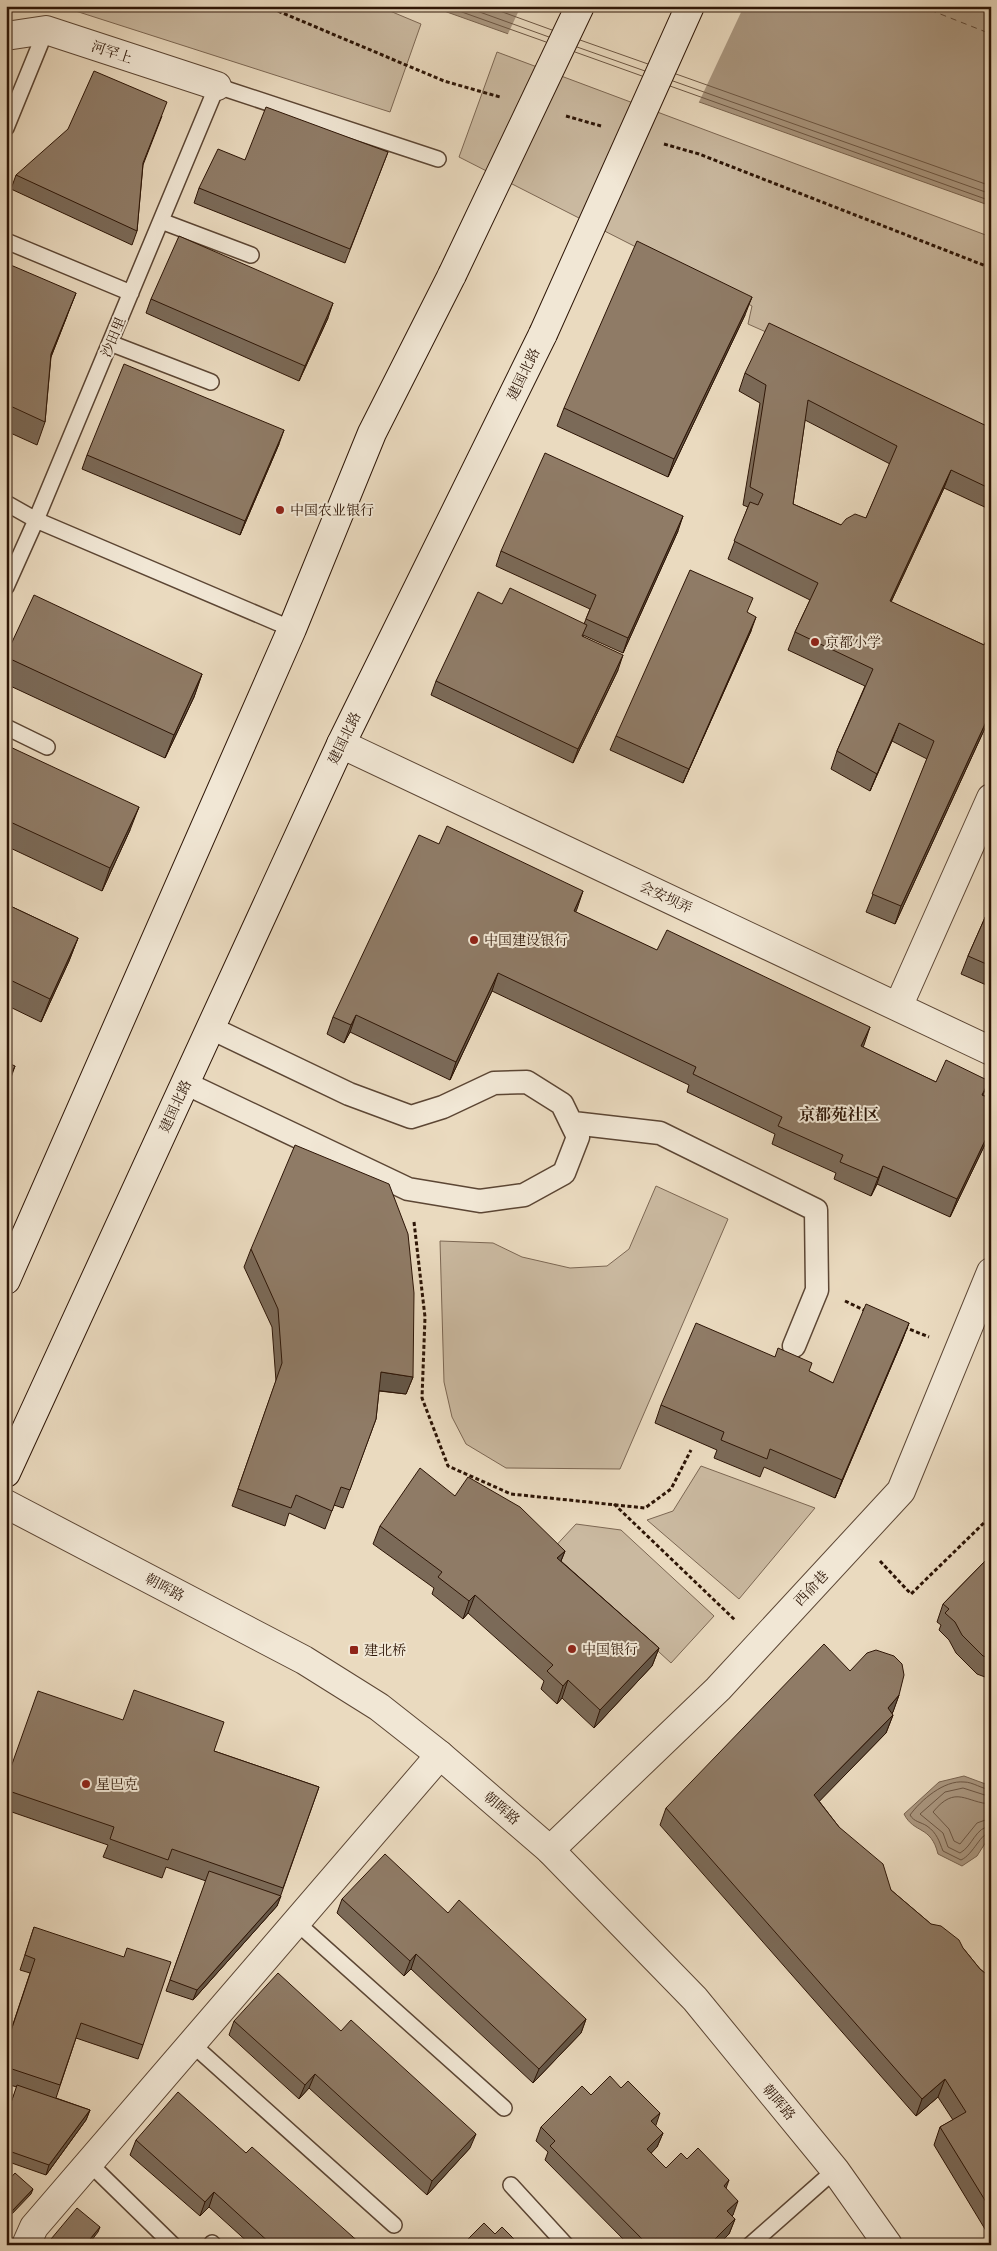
<svg xmlns="http://www.w3.org/2000/svg" width="997" height="2251" viewBox="0 0 997 2251" font-family="'Libre Caslon Text','Noto Serif SC',serif">
  <style>
    .green { fill: #cab9a0; stroke: #7c6753 }
    .water { fill: #aa9780; stroke: #78634f }
    .pier { fill: #eadabf }
    .lines { fill: none; stroke-linecap: round; stroke-linejoin: round }
    .shore { stroke: #6c5643; stroke-width: 1 }
    .ferry { stroke: #5f4937; stroke-width: 1; stroke-dasharray: 6 5; stroke-linecap: butt }
    .service-casing { stroke: #5c4634; stroke-width: 18 }
    .pedestrian-casing { stroke: #5c4634; stroke-width: 25 }
    .minor-casing { stroke: #5c4634; stroke-width: 30 }
    .tertiary-casing { stroke: #5c4634; stroke-width: 30 }
    .secondary-casing { stroke: #2d1506; stroke-width: 30 }
    .path { stroke: #2d1506; stroke-width: 3; stroke-dasharray: 4 2.5; stroke-linecap: butt }
    .service { stroke: #f1e7d5; stroke-width: 15 }
    .pedestrian { stroke: #f1e7d5; stroke-width: 22 }
    .minor { stroke: #f1e7d5; stroke-width: 28 }
    .tertiary { stroke: #f1e7d5; stroke-width: 28 }
    .secondary { stroke: #f1e7d5; stroke-width: 28 }
    .secondary-bridge-casing { stroke: #2d1506; stroke-width: 30; stroke-linecap: butt }
    .secondary-bridge { stroke: #f1e7d5; stroke-width: 28 }
    .wall { fill: #7b6a58; stroke: #2d1506; fill-rule: evenodd }
    .shaded-wall { fill: #645647; stroke: #2d1506 }
    .building { fill: #8f7b66; stroke: #2d1506; fill-rule: evenodd }
    .poi-dot { fill: #8f2418; stroke: #f1e7d5; stroke-width: 2 }
    .labels { text-anchor: middle; dominant-baseline: central; stroke-width: 4; stroke-linejoin: round; paint-order: stroke }
    .street-label { font-size: 14px; fill: #2d1506; stroke: #f1e7d5 }
    .poi-label { font-size: 14px; fill: #2d1506; stroke: #f1e7d5; text-anchor: start }
    .quarter-label { font-size: 16px; font-weight: bold; fill: #2d1506; stroke: #f1e7d5 }
  </style>
  <rect width="100%" height="100%" fill="#eadabf"/>
  <filter id="stains"><feTurbulence type="fractalNoise" baseFrequency=".004" numOctaves="4"/><feColorMatrix values="0 0 0 0 .2 0 0 0 0 .09 0 0 0 0 .02 0 0 0 .5 -.17"/></filter>
  <radialGradient id="worn" r=".72"><stop offset=".6" stop-color="#630" stop-opacity="0"/><stop offset="1" stop-color="#630" stop-opacity=".3"/></radialGradient>
  <path class="green" d="M60,6H378L421,24L390,112Z
    M497,52L991,237V432L748,324L752,306L459,157Z
    M656,1186L728,1219L620,1469L506,1468L466,1444L452,1417L444,1382L440,1241L493,1243L522,1257L570,1268L607,1266L629,1249Z
    M701,1466L815,1508L739,1599L647,1520L673,1511Z
    M576,1524L621,1530L714,1616L671,1663L550,1552Z"/>
  <path class="water" d="M430,6H991V206Z
    M964,1776L991,1786V1834L977,1856L962,1866L938,1854C931,1825 914,1834 904,1814L939,1782Z"/>
  <path class="pier" d="M521,6H744L698,104L507,36Z"/>
  <g class="lines">
    <path class="shore" d="M445,6L546,42
      M463,6L549,37
      M486,6L552,30
      M580,40L648,64
      M577,47L645,71
      M575,52L642,76
      M676,74L991,186
      M673,81L991,194
      M670,86L991,201
      M991,1790C982,1789 973,1782 964,1782C944,1780 921,1800 910,1815C914,1822 921,1822 927,1826C937,1833 939,1841 943,1851L961,1860C974,1854 980,1833 991,1832
      M991,1797L963,1788L945,1792L920,1814L943,1833L948,1847L960,1853C973,1846 975,1827 991,1826
      M991,1804C966,1803 956,1784 933,1812L949,1829L954,1841L960,1844L977,1823L991,1818"/>
    <path class="ferry" d="M920,6L991,34"/>
    <g class="service-casing">
      <path id="service" d="M6,128L46,30
        M161,221L251,255
        M6,241L131,293
        M110,343L211,382
        M6,503L36,520L292,629
        M6,587L36,520L217,86L438,159
        M6,727L47,747
        M296,1922L504,2108
        M192,2044L394,2225
        M89,2163L173,2245
        M511,2185L566,2245
        M211,2245L212,2243L214,2245
        M750,2245L835,2170"/>
    </g>
    <g class="pedestrian-casing">
      <path id="pedestrian" d="M185,1083L408,1189L480,1201L524,1195L564,1173L578,1137L562,1104L527,1082L494,1083L443,1107L411,1117L349,1094L211,1028
        M573,1123L660,1133L816,1210L817,1290L794,1346"/>
    </g>
    <g class="minor-casing">
      <path id="minor" d="M6,36L46,30L217,86
        M341,744L991,1051
        M898,1007L991,798
        M550,1850L718,1689L901,1491L991,1272
        M26,2245L34,2227L440,1755"/>
    </g>
    <g class="tertiary-casing">
      <path id="tertiary" d="M6,1504L304,1660L379,1707L440,1755L550,1850L695,1999L835,2170L888,2245"/>
    </g>
    <g class="secondary-casing">
      <path id="secondary" d="M6,1280L292,629L372,433L452,275
        M6,1473L341,744L543,334"/>
    </g>
    <path class="path" d="M266,6L444,81L500,97
      M566,116L601,126
      M664,144L699,154L991,268
      M414,1222L425,1317L422,1398L448,1466L511,1494L645,1508L671,1489L691,1450
      M845,1301L866,1311
      M904,1327L929,1337
      M614,1504L736,1621
      M880,1561L911,1594L991,1516"/>
    <use href="#service" class="service"/>
    <use href="#pedestrian" class="pedestrian"/>
    <use href="#minor" class="minor"/>
    <use href="#tertiary" class="tertiary"/>
    <use href="#secondary" class="secondary"/>
    <g class="secondary-bridge-casing">
      <path id="secondary-bridge" d="M452,275L580,6
        M543,334L690,6"/>
    </g>
    <use href="#secondary-bridge" class="secondary-bridge"/>
  </g>
  <path class="wall" d="M162,116L143,165L137,231L132,245L11,189L16,175Z
    M388,152L345,263L194,203L199,188L245,160Z
    M6,263L67,316L51,357L45,422L37,445L6,431Z
    M151,299L328,318L299,381L146,313Z
    M745,315L668,477L557,426L564,408Z
    M745,373L991,428V510L944,488L891,602L984,645L991,631V715L895,924L866,912L927,759L892,741L870,791L831,769L837,751L865,686L788,650L795,632L810,600L728,559L748,507L743,505L760,403L739,391ZM805,420L890,464L866,518L841,525L793,504Z
    M279,444L240,535L82,469L87,455Z
    M678,531L623,653L583,635V636L618,670L573,763L431,695L436,681L502,604L584,624L590,609L496,566L501,551Z
    M748,613L751,631L683,783L610,750L616,736Z
    M6,655L202,674L194,697L165,758L6,684Z
    M6,745L130,830L102,891L6,846Z
    M6,904L78,938L69,961L41,1022L6,1005Z
    M991,904V987L961,974L968,956Z
    M575,912L936,1082L989,1081L983,1095L991,1099V1132L950,1217L877,1184L871,1196L834,1179L836,1173L772,1144L775,1134L687,1092L689,1085L492,991L450,1080L350,1032L344,1043L327,1034L333,1017Z
    M251,1249L413,1377L406,1394L379,1391L376,1419L343,1508L334,1505L325,1529L289,1513L285,1526L232,1506L276,1381L272,1327L244,1267Z
    M909,1323L902,1341L835,1498L764,1467L760,1477L714,1458L717,1450L655,1423L661,1405L775,1357L809,1371L833,1383Z
    M455,1496L565,1551L561,1561L659,1648L652,1666L594,1728L562,1698L557,1704L541,1689L544,1681L468,1613L463,1619L432,1594L434,1588L373,1544L380,1526Z
    M991,1555V1683L985,1677L977,1674L956,1653L949,1640L939,1630L941,1625L937,1622L943,1604Z
    M850,1671L899,1695L892,1714L893,1715L886,1733L819,1801L839,1827L891,1890L931,1924L963,1948L980,1969L991,1978V2239L934,2145L940,2127L953,2120L938,2097L916,2116L660,1825L666,1808Z
    M214,1751L319,1787L277,1906L193,2000L166,1991L206,1881L166,1867L162,1878L103,1857L108,1845L6,1810V1780Z
    M342,1899L448,1913L586,2019L581,2033L533,2083L411,1969L404,1976L337,1913Z
    M34,1927L143,2045L138,2059L76,2038L56,2098L90,2110L86,2120L46,2175L6,2161V2117L17,2087L6,2084V2045L30,1973L20,1970Z
    M234,2021L470,2148L427,2195L309,2088L299,2099L229,2035Z
    M591,2095L655,2126L663,2133L657,2147L651,2153L666,2168L687,2159L726,2188L733,2215L732,2216L735,2219L729,2234L718,2245H629L545,2160L548,2152L536,2141L541,2127Z
    M136,2140L246,2153L362,2245H251L209,2207L200,2216L130,2155Z"/>
  <path class="shaded-wall" d="M76,293L67,316L43,377L51,354Z
    M752,297L745,315L668,477L674,459Z
    M333,303L328,318L299,381L305,366Z
    M284,430L279,444L240,535L245,521Z
    M951,470L944,488L883,619L890,601Z
    M683,516L678,531L623,653L628,638Z
    M756,617L751,631L683,783L689,769Z
    M623,655L618,670L573,763L578,749Z
    M202,674L194,697L165,758L174,735Z
    M991,711V715L895,924L901,906Z
    M899,723L892,741L870,791L877,774Z
    M139,807L130,830L102,891L110,868Z
    M583,891L577,909L568,929L574,911Z
    M78,938L69,961L41,1022L50,999Z
    M498,973L492,991L450,1080L456,1062Z
    M356,1015L350,1032L344,1043L351,1025Z
    M870,1027L864,1045L855,1064L861,1046Z
    M15,1066L7,1089L6,1090V1085Z
    M991,1128V1132L950,1217L957,1199Z
    M883,1166L877,1184L871,1196L878,1178Z
    M909,1323L902,1341L835,1498L842,1480Z
    M381,1372L413,1377L406,1394L374,1390Z
    M565,1551L558,1568L557,1558Z
    M475,1595L468,1613L463,1619L469,1601Z
    M659,1648L652,1666L594,1728L600,1710Z
    M568,1680L562,1698L557,1704L563,1686Z
    M899,1695L893,1712L881,1726L888,1708Z
    M893,1715L886,1733L808,1813L814,1795Z
    M281,1896L277,1906L193,2000L197,1990Z
    M416,1954L411,1969L404,1976L410,1961Z
    M586,2019L581,2033L533,2083L539,2069Z
    M315,2074L309,2088L299,2099L305,2085Z
    M945,2079L938,2097L916,2116L922,2099Z
    M90,2110L86,2120L46,2175L49,2165Z
    M660,2113L655,2128L651,2121Z
    M663,2133L657,2147L642,2163L647,2149Z
    M476,2134L470,2148L427,2195L432,2181Z
    M729,2180L724,2194V2186Z
    M33,2189L31,2194L10,2216L12,2211Z
    M214,2192L209,2207L200,2216L205,2202Z
    M738,2201L733,2215L722,2226L727,2211Z
    M735,2219L729,2234L718,2245H709Z
    M100,2227L98,2232L88,2245H85Z"/>
  <path class="building" d="M94,71L167,102L143,163L137,231L16,175L68,129Z
    M266,107L388,152L350,249L199,188L218,149L245,160Z
    M179,236L333,303L305,366L151,299Z
    M637,241L752,297L674,459L564,408Z
    M6,263L76,293L51,354L45,422L6,404Z
    M769,323L991,428V489L951,470L890,601L984,645L991,631V711L901,906L872,894L934,741L899,723L877,774L837,751L873,669L795,632L818,583L734,541L750,502L758,505L763,494L750,487L766,385L745,373ZM808,400L897,446L866,518L855,514L846,519L841,525L793,504Z
    M124,364L284,430L245,521L87,455Z
    M545,453L683,516L628,638L586,619L596,595L501,551Z
    M690,570L753,598L747,612L756,617L689,769L616,736Z
    M510,588L587,625L582,636L623,655L578,749L436,681L478,592L502,604Z
    M34,595L202,674L174,735L6,657V655Z
    M6,745L139,807L110,868L6,820Z
    M447,826L583,891L574,911L657,950L667,930L870,1027L861,1046L936,1082L946,1060L989,1081L982,1095L991,1099V1128L957,1199L883,1166L878,1178L840,1162L843,1155L778,1126L782,1117L693,1074L696,1067L498,973L456,1062L356,1015L351,1025L333,1017L419,835L439,844Z
    M6,904L78,938L50,999L6,978Z
    M991,904V966L968,956Z
    M6,1062L15,1066L6,1085Z
    M295,1145L389,1184L408,1234L414,1293L413,1377L381,1372L376,1419L350,1490L341,1487L332,1511L296,1495L291,1508L238,1489L282,1363L278,1309L251,1249Z
    M866,1304L909,1323L842,1480L770,1449L767,1459L721,1440L724,1432L661,1405L696,1323L775,1357L778,1348L812,1363L809,1371L833,1383Z
    M420,1468L455,1496L468,1477L520,1507L565,1551L557,1558L659,1648L600,1710L568,1680L563,1686L547,1671L553,1665L475,1595L469,1601L438,1577L442,1572L380,1526Z
    M991,1555V1658L983,1656L962,1635L955,1622L945,1613L949,1609L943,1604Z
    M824,1644L850,1671L867,1653L876,1650L894,1656L902,1664L904,1675L899,1695L888,1708L893,1715L814,1795L839,1827L883,1864L891,1890L931,1924L941,1926L959,1940L963,1948L980,1969L991,1978V2210L940,2127L966,2112L945,2079L922,2099L666,1808Z
    M134,1690L224,1722L214,1751L319,1787L283,1888L172,1849L168,1860L110,1839L114,1827L6,1790V1781L38,1691L123,1720Z
    M385,1854L448,1913L459,1900L586,2019L539,2069L416,1954L410,1961L342,1899Z
    M209,1871L281,1896L197,1990L170,1980Z
    M34,1927L124,1957L127,1948L171,1962L143,2045L81,2023L60,2085L6,2067V2046L35,1959L25,1955Z
    M278,1973L341,2031L351,2020L476,2134L432,2181L315,2074L305,2085L234,2021Z
    M610,2076L621,2088L628,2081L660,2113L651,2121L663,2133L647,2149L666,2168L681,2153L687,2159L698,2148L729,2180L724,2186L738,2201L727,2211L735,2219L709,2245H648L550,2146L555,2141L541,2127L582,2086L591,2095Z
    M17,2085L90,2110L49,2165L6,2150V2118Z
    M178,2092L246,2153L252,2147L362,2245H272L214,2192L205,2202L136,2140Z
    M15,2173L33,2189L12,2211L6,2226V2183Z
    M77,2208L100,2227L85,2245H46Z
    M484,2223L495,2234L502,2227L520,2245H462Z"/>
  <g class="poi-dot">
    <circle cx="280" cy="510" r="5"/>
    <circle cx="815" cy="642" r="5"/>
    <circle cx="474" cy="940" r="5"/>
    <circle cx="572" cy="1649" r="5"/>
    <rect x="349" y="1645" width="10" height="10" rx="2.5"/>
    <circle cx="86" cy="1784" r="5"/>
  </g>
  <g class="labels">
    <g class="street-label">
      <text transform="translate(112 52) rotate(18)">河罕上</text>
      <text transform="translate(113 337) rotate(-67)">沙田里</text>
      <text transform="translate(523 374) rotate(-64)">建国北路</text>
      <text transform="translate(344 738) rotate(-64)">建国北路</text>
      <text transform="translate(666 897) rotate(25)">会安坝弄</text>
      <text transform="translate(175 1106) rotate(-65)">建国北路</text>
      <text transform="translate(165 1587) rotate(28)">朝晖路</text>
      <text transform="translate(811 1588) rotate(-47)">西俞巷</text>
      <text transform="translate(502 1808) rotate(41)">朝晖路</text>
      <text transform="translate(779 2102) rotate(50)">朝晖路</text>
    </g>
    <g class="poi-label">
      <text x="290" y="510">中国农业银行</text>
      <text x="825" y="642">京都小学</text>
      <text x="484" y="940">中国建设银行</text>
      <text x="582" y="1649">中国银行</text>
      <text x="364" y="1650">建北桥</text>
      <text x="96" y="1784">星巴克</text>
    </g>
    <g class="quarter-label">
      <text x="839" y="1114">京都苑社区</text>
    </g>
  </g>
  <rect width="997" height="2251" fill="none" stroke="#eadabf" stroke-width="25"/>
  <rect x="8" y="8" width="982" height="2236" fill="none" stroke="#2d1506" stroke-width="2.5"/>
  <rect x="12" y="12" width="972" height="2226" fill="none" stroke="#2d1506"/>
  <rect width="100%" height="100%" filter="url(#stains)"/>
  <rect width="100%" height="100%" fill="url(#worn)"/>
</svg>
